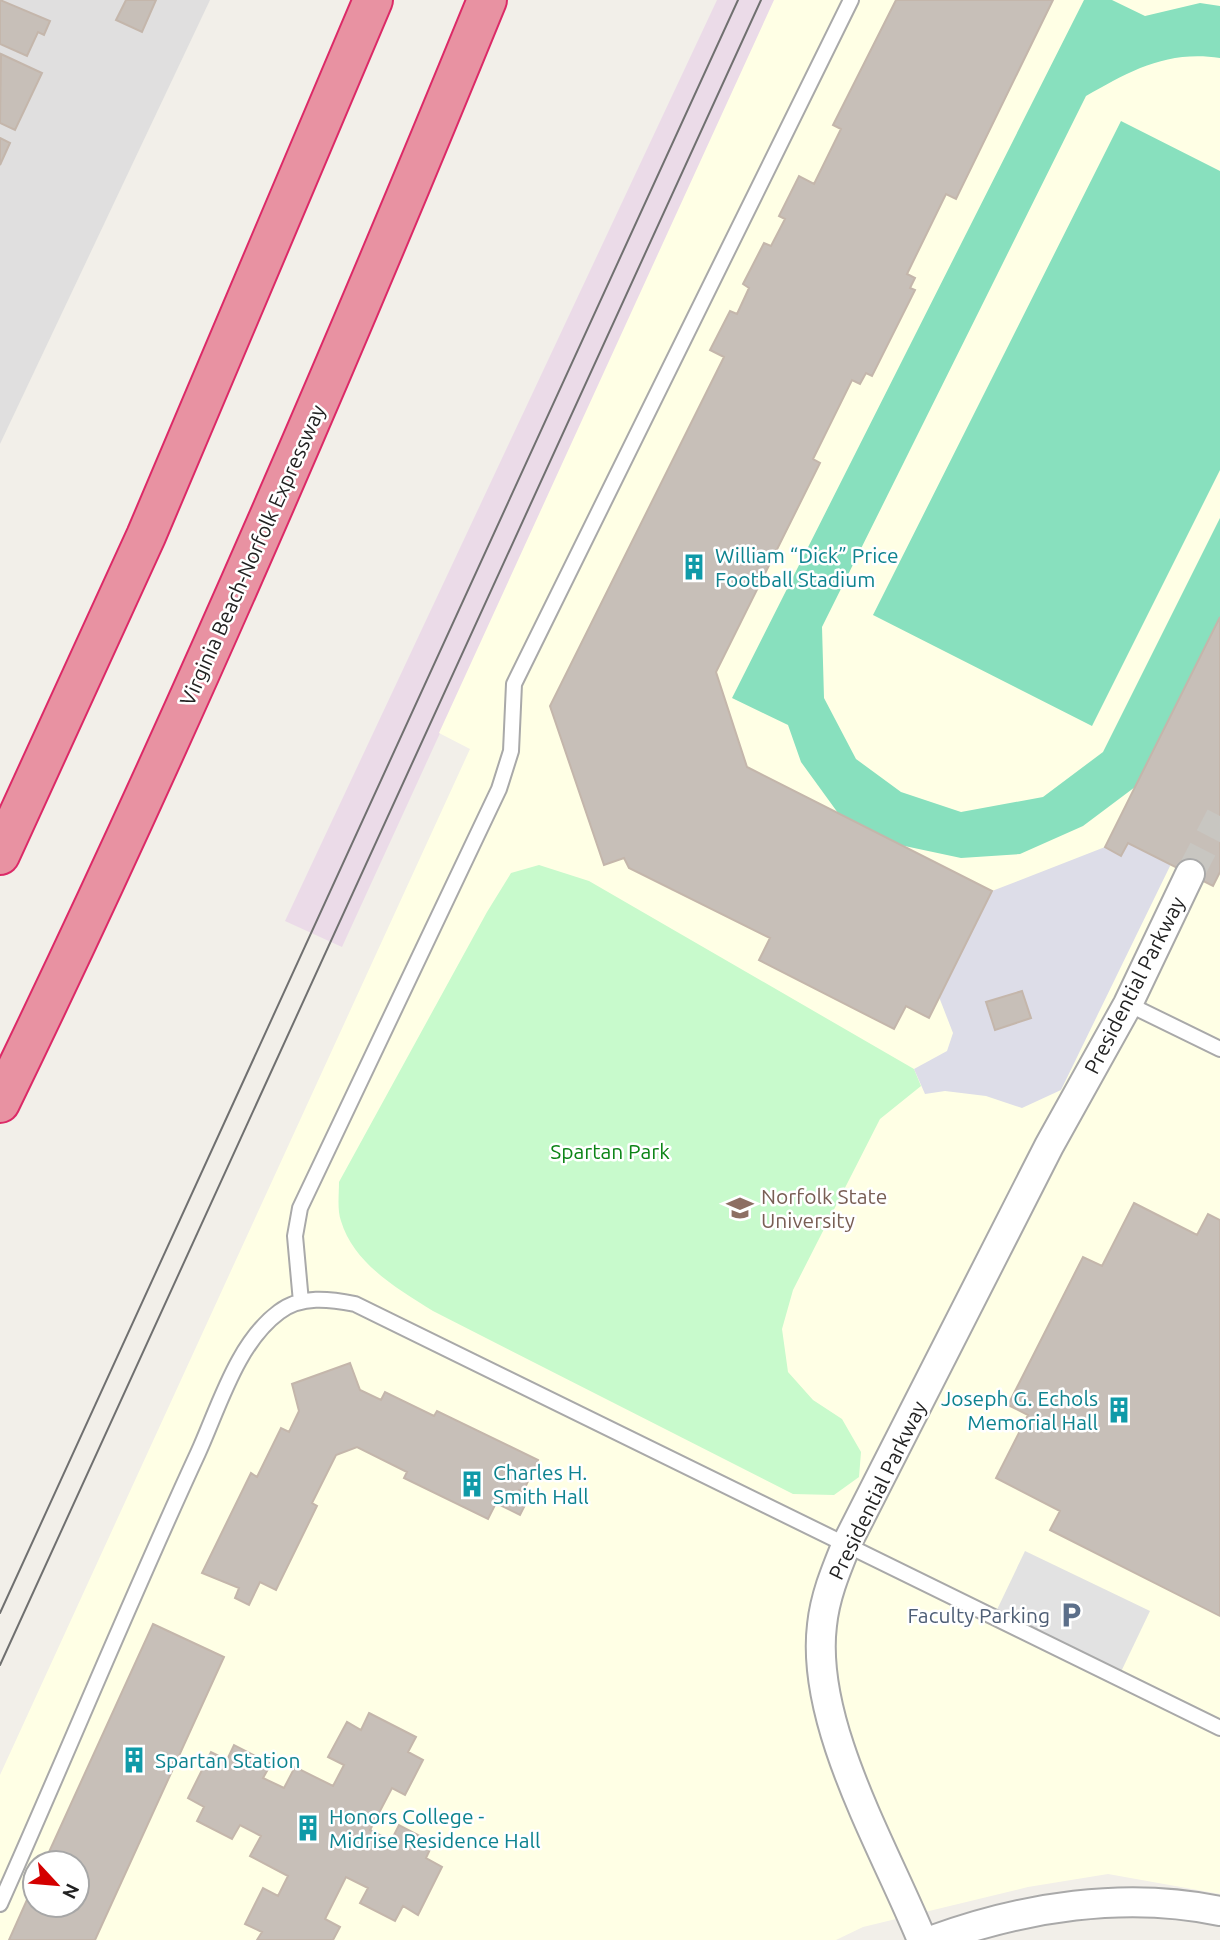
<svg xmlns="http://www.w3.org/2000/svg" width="1220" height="1940" viewBox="0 0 1220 1940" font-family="Ubuntu,sans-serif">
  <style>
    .residential { fill: #e0dfdf }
    .industrial { fill: #ebdbe8 }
    .education { fill: #ffffe5; fill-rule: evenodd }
    .park { fill: #c8facc }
    .pitch { fill: #88e0be }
    .parking { fill: #e2e2e2 }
    .plaza { fill: #dddde8 }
    .building { fill: #c7bfb8; stroke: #c4b6ab; stroke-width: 2 }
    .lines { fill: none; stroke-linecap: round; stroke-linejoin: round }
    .minor-tunnel { stroke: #c8c6c1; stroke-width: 28; stroke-dasharray: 28 14; stroke-linecap: butt }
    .service-casing { stroke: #a9a9a9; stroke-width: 18 }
    .minor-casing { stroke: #a9a9a9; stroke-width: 32 }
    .motorway-casing { stroke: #dc2a67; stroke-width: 42 }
    .service { stroke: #fff; stroke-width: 14 }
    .minor { stroke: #fff; stroke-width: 28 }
    .motorway { stroke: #e892a2; stroke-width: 38 }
    .tram { stroke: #707070; stroke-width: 2 }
    .labels { text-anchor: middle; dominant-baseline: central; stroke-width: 5; stroke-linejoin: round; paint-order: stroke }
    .street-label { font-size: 21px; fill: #222; stroke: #fff }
    .culture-label { font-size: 21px; fill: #0d838f; stroke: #fff; text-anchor: start }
    .park-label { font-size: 21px; fill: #0c8416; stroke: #fff }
    .education-label { font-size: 21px; fill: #785e54; stroke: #fff; text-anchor: start }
    .service-label { font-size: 21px; fill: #4e5e75; stroke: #fff; text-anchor: end }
  </style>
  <rect width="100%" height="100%" fill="#f2efe9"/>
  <path class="residential" d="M0,0H210L0,444Z"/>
  <path class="industrial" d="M717,0H776L342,947L285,921Z"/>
  <path class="education" d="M774,0H1220V1894L1108,1874L1028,1887L863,1927L836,1940H0V1775L470,749L439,733ZM35,1863H77V1905H35Z"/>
  <path class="park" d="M539,865L589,881L914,1069L921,1086L880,1119L793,1290L782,1329L788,1372L813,1400L842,1419L861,1452L859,1477L834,1495L793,1494L433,1311C398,1289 354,1264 341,1221C337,1210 339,1194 339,1182L487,912L511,873Z"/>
  <path class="pitch" d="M1084,0H1112L1145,16L1200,3L1220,6V58C1167,50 1130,71 1086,96L822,627L824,698L856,759L901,792L961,812L1043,797L1103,752L1220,518V617L1135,787L1083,826L1020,854L961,858L900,845L838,813L801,762L788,725L732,698Z
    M1121,121L1220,171V470L1092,726L873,615Z"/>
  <path class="parking" d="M1025,1551L1150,1611L1118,1678L993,1618Z"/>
  <path class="plaza" d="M1128,843L1171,864L1061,1090L1022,1108L986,1096L945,1091L925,1094L914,1069L947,1051L953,1033L939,997L992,891L1105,847L1121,856Z"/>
  <path class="building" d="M0,0L50,21L44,35L38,32L27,56L0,44Z
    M126,0H156L142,32L116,20Z
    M896,0H1053L956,199L946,194L907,274L915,278L910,288L915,290L872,376L866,373L860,384L852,380L813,459L820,463L716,672L747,767L992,891L929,1018L906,1006L894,1029L759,960L770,938L629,868L624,858L604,865L550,706L724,357L710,350L730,311L737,314L749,288L743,284L764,243L771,246L785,219L779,216L799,176L814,184L841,129L833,125Z
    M1,54L42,73L15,130L0,123Z
    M0,138L10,143L0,165Z
    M1220,617V872L1213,886L1128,843L1121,856L1105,847Z
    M1022,991L1031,1018L995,1030L986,1002Z
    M1134,1203L1197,1235L1208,1214L1220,1220V1616L1050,1530L1060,1511L996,1478L1028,1415L1008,1405L1083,1257L1102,1266Z
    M350,1363L360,1390L381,1400L385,1392L434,1416L437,1411L538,1460L523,1492L519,1490L516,1496L527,1501L520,1515L496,1503L488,1519L404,1478L407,1472L357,1447L336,1455L312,1503L317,1506L276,1590L260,1582L249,1605L235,1598L239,1588L202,1573L251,1473L257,1477L281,1428L289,1432L299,1411L292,1384Z
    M153,1624L224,1657L95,1940H9L35,1882V1905H77V1863H44Z
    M369,1713L416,1737L408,1752L423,1760L405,1795L392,1788L370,1830L391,1841L399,1825L433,1843L426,1858L442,1867L418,1915L403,1906L395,1921L360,1903L368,1888L346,1877L325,1919L340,1927L333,1940H257L262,1932L245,1924L263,1888L278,1896L288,1876L250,1856L261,1836L240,1825L232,1839L197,1821L204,1807L188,1798L211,1752L227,1760L234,1745L271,1764L263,1778L284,1788L295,1767L333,1786L344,1765L328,1757L347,1722L361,1730Z"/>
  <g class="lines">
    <path class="minor-tunnel" d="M1190,874L1220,816"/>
    <g class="service-casing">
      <path id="service" d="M1128,1004L1220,1049
        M301,1302L295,1236L300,1208L499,789L511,751L514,684L851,0
        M0,1904C67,1754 129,1602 198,1453C219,1407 237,1343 279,1312C301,1295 330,1299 355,1304L1220,1728"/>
    </g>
    <g class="minor-casing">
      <path id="minor" d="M922,1940C885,1849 810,1724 822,1625C825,1596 836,1570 847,1543L1049,1146L1128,1004L1190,874
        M933,1940C1023,1907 1125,1891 1220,1911"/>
    </g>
    <g class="motorway-casing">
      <path id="motorway" d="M0,855L146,536L373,0
        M0,1103C176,741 335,372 487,0"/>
    </g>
    <use href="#service" class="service"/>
    <use href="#minor" class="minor"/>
    <use href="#motorway" class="motorway"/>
    <path class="tram" d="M0,1613L738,0
      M0,1665L761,0"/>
  </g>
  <defs>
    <g id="building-bare" transform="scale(2.1)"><path d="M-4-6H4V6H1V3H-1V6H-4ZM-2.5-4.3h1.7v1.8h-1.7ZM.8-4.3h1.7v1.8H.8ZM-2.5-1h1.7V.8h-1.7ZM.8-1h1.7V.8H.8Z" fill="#0f9aa8" stroke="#fff" stroke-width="2.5" paint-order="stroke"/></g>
    <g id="university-bare" transform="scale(2.1)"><path d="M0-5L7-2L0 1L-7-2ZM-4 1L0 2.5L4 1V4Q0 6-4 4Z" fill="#8d6e63" stroke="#fff" stroke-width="2.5" paint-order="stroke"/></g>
    <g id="parking-bare" transform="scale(2.1)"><path d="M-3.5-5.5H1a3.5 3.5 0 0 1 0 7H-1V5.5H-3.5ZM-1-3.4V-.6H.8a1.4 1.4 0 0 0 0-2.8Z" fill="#5c6f8a" stroke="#fff" stroke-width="2.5" paint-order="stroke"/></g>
  </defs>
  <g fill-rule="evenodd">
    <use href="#building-bare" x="694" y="567"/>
    <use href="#university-bare" x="740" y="1208"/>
    <use href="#building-bare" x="1119" y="1410"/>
    <use href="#building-bare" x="472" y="1484"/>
    <use href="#parking-bare" x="1071" y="1615"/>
    <use href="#building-bare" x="134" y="1760"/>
    <use href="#building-bare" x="308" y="1828"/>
  </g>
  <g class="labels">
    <g class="street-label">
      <text transform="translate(252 555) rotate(-66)">Virginia Beach-Norfolk Expressway</text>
      <text transform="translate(1134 985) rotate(-63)">Presidential Parkway</text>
      <text transform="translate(877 1490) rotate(-64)">Presidential Parkway</text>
    </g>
    <g class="culture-label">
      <text x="715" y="555">William “Dick” Price<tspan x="715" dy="24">Football Stadium</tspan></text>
      <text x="1098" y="1398" text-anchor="end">Joseph G. Echols<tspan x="1098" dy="24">Memorial Hall</tspan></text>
      <text x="493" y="1472">Charles H.<tspan x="493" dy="24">Smith Hall</tspan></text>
      <text x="155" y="1760">Spartan Station</text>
      <text x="329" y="1816">Honors College -<tspan x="329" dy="24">Midrise Residence Hall</tspan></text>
    </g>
    <g class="park-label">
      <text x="610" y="1151">Spartan Park</text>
    </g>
    <g class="education-label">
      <text x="761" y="1196">Norfolk State<tspan x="761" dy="24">University</tspan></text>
    </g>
    <g class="service-label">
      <text x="1050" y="1615">Faculty Parking</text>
    </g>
  </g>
  <g transform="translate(56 1884) rotate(116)"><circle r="33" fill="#ffffff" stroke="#a7a7a7" stroke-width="2"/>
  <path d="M0-5L12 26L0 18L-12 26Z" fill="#d40000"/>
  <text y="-10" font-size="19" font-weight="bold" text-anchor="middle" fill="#222222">N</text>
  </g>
</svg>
